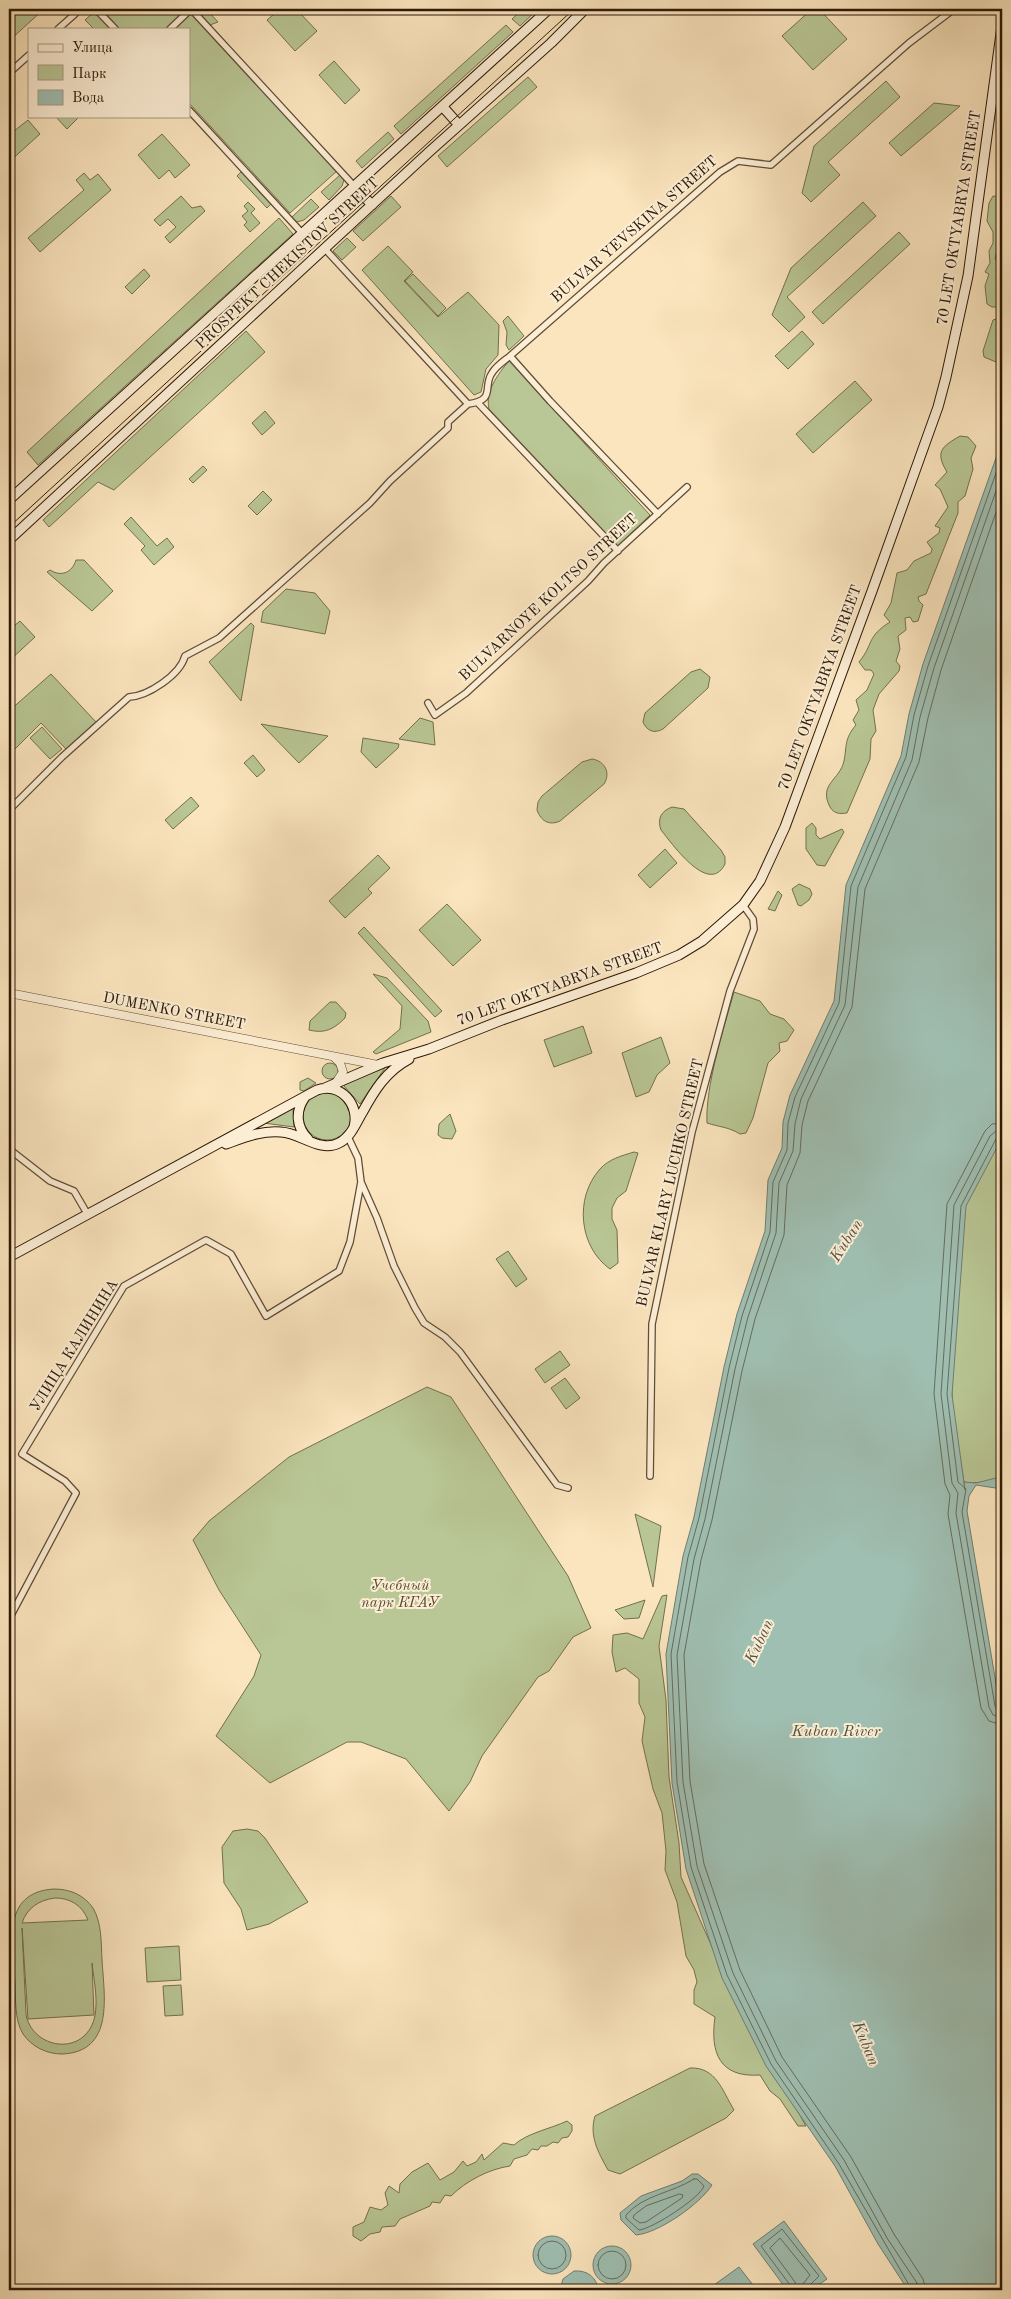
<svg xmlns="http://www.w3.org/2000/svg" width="1011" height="2299" viewBox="0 0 1011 2299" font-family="'Old Standard TT',serif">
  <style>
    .green { fill: #b9c695; stroke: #73704e; fill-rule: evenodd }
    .water { fill: #9fbfb2; stroke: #717d6e }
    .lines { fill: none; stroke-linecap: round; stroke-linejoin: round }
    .shore { stroke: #666c5c; stroke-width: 1 }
    .minor-casing { stroke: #604c35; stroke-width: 8 }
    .tertiary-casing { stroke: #604c35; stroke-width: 9 }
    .secondary-casing { stroke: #2d1907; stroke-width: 11 }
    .minor { stroke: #fceed5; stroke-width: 5.5 }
    .tertiary { stroke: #fceed5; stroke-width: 8 }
    .secondary { stroke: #fceed5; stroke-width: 9 }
    .tram { stroke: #2d1907; stroke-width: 1 }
    .labels { text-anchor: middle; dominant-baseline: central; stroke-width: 4; stroke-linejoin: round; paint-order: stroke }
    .street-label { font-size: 15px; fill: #2d1907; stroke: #fceed5 }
    .park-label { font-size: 15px; font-style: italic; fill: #574d32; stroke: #fceed5 }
    .water-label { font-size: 16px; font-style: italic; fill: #555343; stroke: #fceed5 }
  </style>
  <rect width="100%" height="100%" fill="#fbe5be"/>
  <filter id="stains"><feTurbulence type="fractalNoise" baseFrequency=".004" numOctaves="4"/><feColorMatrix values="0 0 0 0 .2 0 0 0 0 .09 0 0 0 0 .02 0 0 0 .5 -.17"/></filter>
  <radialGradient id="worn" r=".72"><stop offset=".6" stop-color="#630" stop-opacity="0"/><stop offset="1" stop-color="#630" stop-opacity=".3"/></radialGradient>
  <path class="green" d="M9,9H44L9,41Z
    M102,9H187L337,171L290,213L189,103V29H120Z
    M195,9H206L218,22L210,25Z
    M280,9H296L317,31L295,51L267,20Z
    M523,9H538L520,26L512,19Z
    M812,9H819L847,39L813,70L782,36Z
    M94,12L110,29H94L85,20Z
    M506,25L513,32L401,134L394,126Z
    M334,61L360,90L345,104L319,75Z
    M528,77L537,87L447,167L438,156Z
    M886,81L900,97L828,162L840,175L811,202L802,193L814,146Z
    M934,103L960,106L901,156L889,143Z
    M55,116H80L67,129Z
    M28,120L40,134L9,162V135Z
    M388,132L394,139L362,168L356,161Z
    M162,134L190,165L175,178L169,170L159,179L138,155Z
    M241,172L271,204L267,208L237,176Z
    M84,173L90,180L98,174L111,190L40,252L28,238L84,190L76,180Z
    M340,175L344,180L342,186L329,200L321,192Z
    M181,196L192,208L201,206L205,211L170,243L165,237L176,227L168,219L160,226L154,220Z
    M391,196L401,207L363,241L353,231Z
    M993,196L1002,197V225L995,259L999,264H1002V307H992L987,304L985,286L989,274L985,272L990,263L989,251L993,243V232L987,221L989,203Z
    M311,199L319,207L304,220L297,222L292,217Z
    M248,202L255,209L251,213L260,223L250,232L244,225L247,222L242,216L248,211L244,206Z
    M863,202L876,216L787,297L805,317L789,332L772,315L791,268Z
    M279,218L293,234L38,465L27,452Z
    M899,232L910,244L823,324L812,312Z
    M347,238L356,247L342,260L333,251Z
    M388,246L413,272L404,281L438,317L468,292L499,325L498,355L486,369L481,392L474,395L362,270Z
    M144,269L150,276L132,294L125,287Z
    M413,274L446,308L438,316L405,281Z
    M508,316L524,336L509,350L506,345L507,332L503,321Z
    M1002,317V344L996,362L984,357L983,351L993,320Z
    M246,331L265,352L114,490L98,482L49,527L43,520Z
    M802,331L814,344L788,369L775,356Z
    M509,361L650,515L618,546L489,409C485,391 498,374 509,361Z
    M855,381L872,400L813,453L796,434Z
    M265,411L275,423L262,435L252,423Z
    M960,436L968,437L976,446L971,458L973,469L965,496L958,502V513L926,594L918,597L919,601L923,605L918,621L913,622L910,617L905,618L906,630L898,636L900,649L896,661L900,666L899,671L879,694L873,710L876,731L871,739L870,759L847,813C840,814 834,814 830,807C818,784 840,780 844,761C847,746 844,739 856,725L853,720L859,710L856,700L867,690L874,674L871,670H865L859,662C874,644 866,637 890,622L884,615L891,603L897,573L907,570L914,561L931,553L932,549L927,542L939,533L940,528L935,526L948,507L940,489L935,485L947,472C934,451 943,446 960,436Z
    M203,466L207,470L193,483L189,479Z
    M263,491L272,500L257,515L248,506Z
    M131,517L157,546L167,538L174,547L154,565L141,550L145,546L124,524Z
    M76,560H84L113,591L92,611L47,572L50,570C61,577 72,573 76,560Z
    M286,589L315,593L330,611L325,634L261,622L263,611Z
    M20,621L35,637L9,661V630Z
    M251,623L254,626L241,701L209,662Z
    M700,669L710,677L708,688L663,729C654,734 647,731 643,722L645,713L691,672Z
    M51,674L96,722L66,749L41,723L9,755V711Z
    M420,718L433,722L435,745L399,739Z
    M261,724L328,736L299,763Z
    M42,727L62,749L50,759L30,738Z
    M363,738L399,744L398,748L376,768L361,752Z
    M253,755L265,770L257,777L244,763Z
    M592,759C605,761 611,773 604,784L560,821C549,826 541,821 537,810L538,802L542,796L582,762Z
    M191,797L199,806L173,829L165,820Z
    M672,807L684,809L721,850L725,857V864C709,896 673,845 661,830C657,819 661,811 672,807Z
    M812,823L816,828V835L820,839L842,829L844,832L825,866L817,865L806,849V828Z
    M665,849L677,863L650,888L638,875Z
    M378,855L390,868L368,889L372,893L345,918L329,901Z
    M799,884L810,889L812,894L809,900L801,906L798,905L792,889Z
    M778,891L782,895L775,911L768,909Z
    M447,904L481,940L453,966L419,930Z
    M364,927L442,1011L435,1017L358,933Z
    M373,974L387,978L428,1021L431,1032L376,1054L373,1052L400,1029L402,1006Z
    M734,992L760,1001L770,1014L784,1019L794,1030L787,1041L779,1043L780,1051L768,1063L753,1118L746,1133L740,1134C729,1127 719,1127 707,1123C705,1087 724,1027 734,992Z
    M330,1002H336L346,1013L345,1018C334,1029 325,1034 309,1030L310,1021Z
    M583,1026L592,1053L554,1067L544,1040Z
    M661,1037L670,1063L657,1075L649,1092L636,1097L622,1053Z
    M322 1071a8 8 0 1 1 16 0a8 8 0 1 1-16 0Z
    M385,1068L360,1104L344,1086V1083Z
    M308,1078L316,1083L304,1091L300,1090V1082Z
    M303 1116a24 24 0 1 1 48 0a24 24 0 1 1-48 0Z
    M291,1109H293L294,1127L263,1123Z
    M450,1114L456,1131L452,1139L442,1138L438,1135L439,1124Z
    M1002,1127V1232C994,1270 1002,1305 1002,1343C1003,1388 997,1432 1000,1477C993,1482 973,1484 964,1482L953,1415L950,1349L956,1223Z
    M634,1152L638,1153L626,1191L617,1198L612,1208V1219L617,1230L618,1263L610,1269C579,1247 574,1198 600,1169C609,1159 621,1156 634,1152Z
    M508,1251L527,1279L516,1287L496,1259Z
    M560,1351L570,1365L545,1383L535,1369Z
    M565,1378L580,1398L566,1409L551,1388Z
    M427,1387L451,1397L568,1576L591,1628L573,1637L549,1671L538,1677L482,1756L470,1782L449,1811L406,1759L361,1742H347L270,1783L216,1736L254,1676L261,1655L219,1590L193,1540L209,1521L289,1457Z
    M635,1514L661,1526L653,1587Z
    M667,1595L659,1646L666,1700L669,1777L679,1843L681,1877L716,1956L758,2041L806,2126H798L780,2099L770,2091L760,2075C719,2078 710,2052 715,2017L694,2004V1990L697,1982L694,1970L686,1956L677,1902L665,1870L666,1851L662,1813L653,1789L642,1741L645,1717L639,1703V1679L625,1668L616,1672L612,1652L613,1635L627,1633L643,1639L662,1596Z
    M645,1600L639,1618L624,1619L615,1610Z
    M247,1829L258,1831L265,1838L308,1902L269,1924L247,1930L241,1909L224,1883L222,1847L233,1831Z
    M54,1889C70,1889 84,1895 93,1908C102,1923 101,1943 102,1960C104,1995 115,2052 62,2054C47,2054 32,2047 23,2034C14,2019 16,1999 15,1982C12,1945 1,1892 54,1889ZM55,1898C70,1898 82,1905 88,1920L22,1923C27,1908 39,1900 55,1898ZM22,1928L28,2019L94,2015L92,1963C94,1981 100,2008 92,2025C77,2057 31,2046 26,2014Z
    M179,1946L181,1980L147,1982L145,1948Z
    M181,1985L183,2015L165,2016L163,1986Z
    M690,2068C716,2067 722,2090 734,2110L726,2118L620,2174L608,2170C598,2152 589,2136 595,2116Z
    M567,2121L572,2125V2131L568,2137L562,2138L558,2143L553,2142L547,2146H541L538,2150L532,2149L527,2155L514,2159L510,2166C489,2169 466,2181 451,2196L445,2195L440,2203L432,2202L430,2206L400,2219L395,2226L382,2227L380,2232L370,2234L361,2241L353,2236V2227L364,2222L370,2207L381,2210L388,2205L385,2193L389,2186L399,2193L400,2184L412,2172L428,2163L440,2180L454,2172L463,2161L467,2166L476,2162L482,2154L484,2160L503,2143L514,2145C527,2133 550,2129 567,2121Z"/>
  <path class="water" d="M1002,441V1138L966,1206L952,1395L965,1490L964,1482L976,1483L1000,1477L998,1448L1002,1395V1489L976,1485L969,1496L967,1511L1002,1719V2290H908L878,2244L835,2166L766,2066L722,1978L686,1869L672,1783L666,1654L683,1556L694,1517L724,1367L737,1314L765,1231L768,1180L782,1148L783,1122L790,1095L834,1001L846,885L901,756L909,714L923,664Z
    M1002,1232V1340C999,1304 995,1268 1002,1232Z
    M692,2174H698L712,2185C700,2204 659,2233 636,2235L621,2220L620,2213L641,2196L682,2181Z
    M784,2221L827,2279L811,2290H787L753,2244Z
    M533 2255a19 19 0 1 1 38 0a19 19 0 1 1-38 0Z
    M593 2265a19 19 0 1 1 38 0a19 19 0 1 1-38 0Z
    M739,2267L757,2290H707Z
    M574,2271C587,2270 597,2277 598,2290H560L563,2279Z"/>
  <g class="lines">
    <path class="shore" d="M1002,1123L992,1124L985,1131L947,1204L934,1394L945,1484L950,1495L948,1514L981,1708L989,1721L1002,1725
      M1002,1130L996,1131L990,1136L954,1205L941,1394L952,1483L958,1493L956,1513L989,1707L993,1715L1002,1717
      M1002,1136L996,1139L961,1206L947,1394L958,1482L966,1489L962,1512L995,1706L998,1710L1002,1711
      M694,2179H697L704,2186C700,2198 652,2229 639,2230L626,2218V2215C643,2195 672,2193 694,2179Z
      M680,2194L683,2195L682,2198L646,2222L640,2223L633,2218L634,2215L646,2206Z
      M538 2255a14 14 0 1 1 28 0a14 14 0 1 1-28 0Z
      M598 2265a14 14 0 1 1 28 0a14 14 0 1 1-28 0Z
      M791,2290L790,2285L761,2246L782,2229L819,2276L810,2285L809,2290
      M797,2290L795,2282L770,2248L780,2238L810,2275L803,2284V2290
      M912,2290L839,2164L771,2064L727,1975L691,1867L677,1782L671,1654L688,1557L699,1518L729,1368L742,1316L770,1232L773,1182L787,1150L788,1123L795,1097L839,1003L851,886L906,757L914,715L928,666L1002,456
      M918,2290L917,2283L887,2238L844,2160L776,2061L733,1973L697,1866L683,1782L677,1655L694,1559L705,1519L735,1369L748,1317L776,1233L779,1183L793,1151L795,1124L801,1099L845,1005L858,887L912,760L920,717L934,668L1002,474
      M926,2290L923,2279L894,2234L851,2157L782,2057L740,1970L704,1864L690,1781L684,1655L701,1560L712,1520L742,1371L755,1319L784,1235L787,1185L800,1153L802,1125L808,1101L852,1007L865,889L919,762L928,718L941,670L1002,495"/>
    <g class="minor-casing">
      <path id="minor" d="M96,9L115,29
        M191,9L355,187
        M976,9L1002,11
        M58,29L75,14
        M170,29L191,9
        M9,73L29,55
        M189,110L302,233
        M325,249L468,404
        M510,356L550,401L658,514
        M478,403L618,551
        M468,404C497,400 482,387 492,373C496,366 504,361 510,356L720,172L738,161L771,165L909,43L954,9
        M428,703L435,715L466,693L588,581L604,563L687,487
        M9,810L62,757L129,697C148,696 180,675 185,656L219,638L370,503L390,481L448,428V422L468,404
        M348,1137L358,1158L361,1182L377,1218L394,1266L415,1308L424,1323L445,1337L460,1352L557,1485L568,1488
        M9,1149L50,1181L74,1191L88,1215
        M650,1476L652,1324L692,1132L730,991L754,929L753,919L743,905
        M9,1619L76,1493L65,1481L22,1454L124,1286L206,1240L231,1254L266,1316L339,1271L350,1242L361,1182"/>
    </g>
    <g class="tertiary-casing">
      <path id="tertiary" d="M9,993L378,1065
        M334,1057L340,1063L343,1072L336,1083"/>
    </g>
    <g class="secondary-casing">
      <path id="secondary" d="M443,107L459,125
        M355,187L372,205
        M9,500L549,9
        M9,540L429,152L551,43L585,9
        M325,1088L383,1063L429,1049L502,1020L636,973L679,955L702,941L743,905L760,881L785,827L872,591L938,407L946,377L968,276L1002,26
        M305,1097C295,1111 296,1127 308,1139
        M226,1144C243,1138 262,1130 281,1132C301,1133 320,1153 339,1143C351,1137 356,1123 362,1113C374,1091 386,1071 409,1059
        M9,1257L317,1090C341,1082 360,1105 354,1127"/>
    </g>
    <use href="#minor" class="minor"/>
    <use href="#tertiary" class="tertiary"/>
    <use href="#secondary" class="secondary"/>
    <path class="tram" d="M9,527L574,9"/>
  </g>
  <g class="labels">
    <g class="street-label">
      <text transform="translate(960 218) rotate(-81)">70 LET OKTYABRYA STREET</text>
      <text transform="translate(635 230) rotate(-41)">BULVAR YEVSKINA STREET</text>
      <text transform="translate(288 264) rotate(-43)">PROSPEKT CHEKISTOV STREET</text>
      <text transform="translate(549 598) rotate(-43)">BULVARNOYE KOLTSO STREET</text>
      <text transform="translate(821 688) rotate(-70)">70 LET OKTYABRYA STREET</text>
      <text transform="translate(560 985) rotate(-20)">70 LET OKTYABRYA STREET</text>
      <text transform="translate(174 1012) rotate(11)">DUMENKO STREET</text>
      <text transform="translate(671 1183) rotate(-77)">BULVAR KLARY LUCHKO STREET</text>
      <text transform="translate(75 1346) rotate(-58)">УЛИЦА КАЛИНИНА</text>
    </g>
    <g class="park-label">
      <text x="400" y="1586">Учебный<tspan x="400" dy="17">парк КГАУ</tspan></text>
    </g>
    <g class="water-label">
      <text transform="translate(847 1241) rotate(-57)">Kuban</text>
      <text transform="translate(760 1642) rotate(-65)">Kuban</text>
      <text x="836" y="1732">Kuban River</text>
      <text transform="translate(865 2044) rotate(67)">Kuban</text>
    </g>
  </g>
  <rect width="1011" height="2299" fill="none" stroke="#fbe5be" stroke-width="30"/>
  <rect x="10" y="10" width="991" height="2279" fill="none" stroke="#2d1907" stroke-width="2.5"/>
  <rect x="15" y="15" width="981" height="2269" fill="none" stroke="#2d1907"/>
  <rect x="28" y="28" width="162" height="90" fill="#fceed5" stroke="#a99983"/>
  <rect x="38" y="44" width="25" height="8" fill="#fceed5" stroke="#a99983"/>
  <text x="72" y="52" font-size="15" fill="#2d1907">Улица</text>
  <rect x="38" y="65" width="25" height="15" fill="#b9c695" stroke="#a99983"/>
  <text x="72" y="78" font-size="15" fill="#2d1907">Парк</text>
  <rect x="38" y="90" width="25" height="15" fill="#9fbfb2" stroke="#a99983"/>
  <text x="72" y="102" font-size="15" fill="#2d1907">Вода</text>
  <rect width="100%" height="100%" filter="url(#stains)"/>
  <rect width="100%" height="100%" fill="url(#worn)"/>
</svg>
